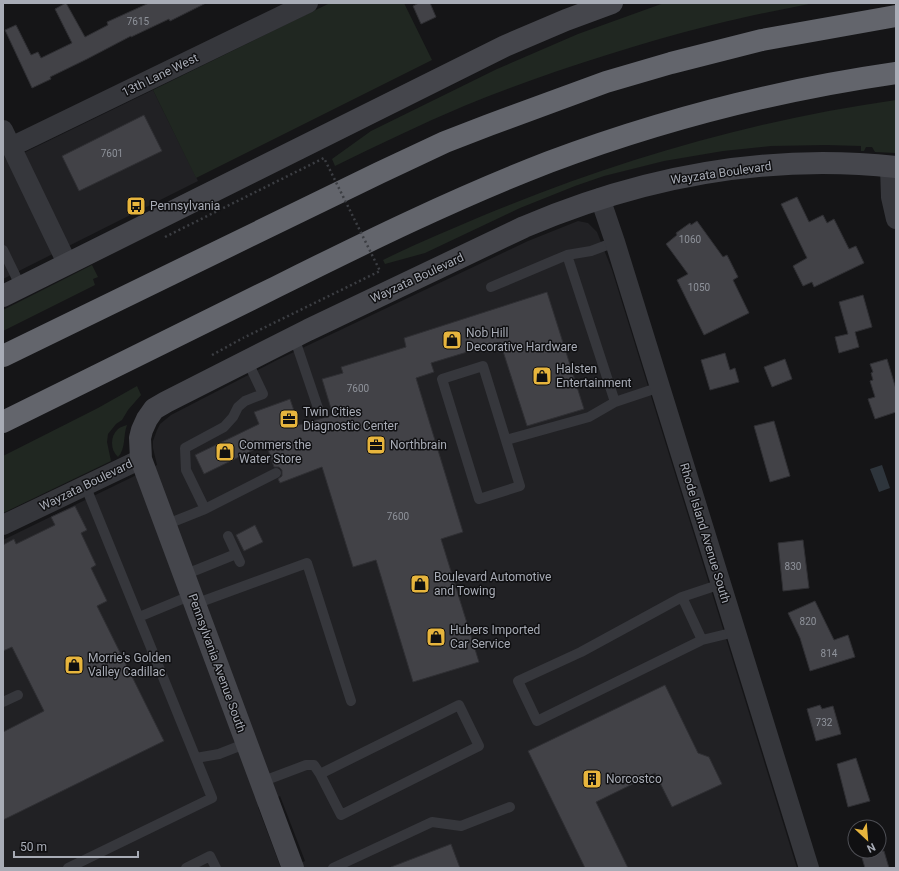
<svg xmlns="http://www.w3.org/2000/svg" width="899" height="871" viewBox="0 0 899 871" font-family="Roboto,sans-serif">
  <style>
    .built { fill: #212124 }
    .green { fill: #202721 }
    .water { fill: #2e353c }
    .building { fill: #424247; stroke: #2f2f33 }
    .lines { fill: none; stroke-linecap: round; stroke-linejoin: round }
    .path { stroke: #3c3e43; stroke-width: 2.5; stroke-dasharray: 2 3; stroke-linecap: butt }
    .lane { stroke: #36373c; stroke-width: 10 }
    .street { stroke: #36373c; stroke-width: 20 }
    .secondary { stroke: #45464c; stroke-width: 22 }
    .highway { stroke: #63656c; stroke-width: 22 }
    .path-bridge { stroke: #3c3e43; stroke-width: 2.5; stroke-dasharray: 2 3; stroke-linecap: butt }
    .labels { text-anchor: middle; dominant-baseline: central; stroke-width: 3; stroke-linejoin: round; paint-order: stroke }
    .number-label { font-size: 10px; fill: #8e929a }
    .street-label { font-size: 12px; fill: #a8acb6; stroke: #101012 }
    .poi-label { font-size: 12px; fill: #a8acb6; stroke: #101012; text-anchor: start }
  </style>
  <rect width="100%" height="100%" fill="#151517"/>
  <path class="built" d="M153,90L198,181L3,279V154L7,161Z
    M578,221L588,223L597,232L612,270L797,868H291L305,861L280,796L258,807L281,868H3V540L157,465L153,448V441L157,430L160,424L171,415L277,360L528,241Z"/>
  <path class="green" d="M330,3H404L432,60L196,178L153,90Z
    M664,3H814C779,10 743,17 708,26C626,47 543,74 464,106C421,124 378,145 335,166L332,159L371,131L497,69L578,34Z
    M896,100V151L895,153L875,152L872,147H866L864,151H861V146L826,145L771,146L723,151L664,161L604,176L575,186L520,208L425,253L385,264L383,260C415,244 449,230 482,216C615,161 753,120 896,100Z
    M92,265L98,277L93,279L95,285L3,331V310Z
    M137,386L141,395L128,410L122,420L116,424L108,434L107,442L111,461L3,513V456L98,408Z
    M127,425C123,435 126,449 118,457C110,450 110,436 118,429C120,427 124,426 127,425Z"/>
  <path class="water" d="M882,465L890,488L879,492L870,469Z"/>
  <path class="building" d="M66,3L85,37L108,25L107,22L149,3H206L170,21L169,19L131,37V36L87,59L50,77L51,79L32,88L5,30L16,25L31,55L38,52L41,58L72,43L55,9Z
    M419,3H430L436,17L421,24L413,6Z
    M144,115L162,151L79,191L62,156Z
    M797,197L809,222L823,215L827,223L834,219L849,249L856,246L864,263L814,287L812,282L803,286L793,266L807,258L781,204Z
    M697,221L723,257L727,255L738,277L733,280L749,313L704,335L677,280L688,274L666,244L677,235L676,233L690,223L691,225Z
    M547,292L584,409L527,426L500,342L431,363L434,372L416,378L463,532L441,539L479,662L413,682L376,560L353,567L322,467L280,483L278,479L282,476V470L279,467H274L266,444L204,474L195,455L259,424L254,412L290,399L299,425L333,415L322,379L343,373L341,367L406,347L404,338Z
    M863,295L872,327L855,332L859,347L839,353L835,337L848,334L839,302Z
    M725,353L730,370L735,368L739,382L710,390L701,360Z
    M785,359L792,379L772,387L764,367Z
    M887,359L896,389V412L875,419L868,399L875,397L870,381L873,380L871,373L873,372L870,364Z
    M774,421L790,476L770,482L754,426Z
    M75,506L87,530L81,533L96,565L91,568L107,601L97,606L164,741L3,820V732L44,711L12,647L3,651V545L14,539L16,544L55,525L51,517Z
    M255,525L263,542L244,551L236,535Z
    M803,540L809,588L783,591L778,543Z
    M815,601L834,640L848,635L855,657L810,671L800,638L788,613Z
    M665,685L698,753L709,757L722,784L672,807L655,773L596,802L628,868H585L528,751Z
    M820,705L822,709L833,706L841,734L816,741L807,709Z
    M856,758L870,801L848,807L837,764Z
    M451,844L460,868H391V867Z
    M860,851H884L889,868H865Z"/>
  <g class="lines">
    <path class="path" d="M212,355L243,338"/>
    <path class="lane" d="M3,250L21,287
      M491,287L567,255
      M294,337L318,408
      M483,366L520,486L479,499L442,379Z
      M615,402L567,255L591,251L615,242
      M506,440L589,417L615,402L660,387
      M205,509L186,470L185,448L224,427L233,417L238,407L245,401L263,394L247,360
      M165,525L205,509L276,473
      M228,536L240,562
      M184,575L236,554
      M721,584L682,597L581,652L518,681L537,721L702,640L735,632
      M682,597L702,640
      M195,604L307,563L351,701
      M139,617L192,595
      M3,702L18,695
      M196,758L219,754L247,743
      M261,782L306,765H314L320,774L341,815L479,746L459,705L320,774
      M68,868L212,798L85,485
      M186,868L210,856L216,868
      M333,868L432,822L461,826L510,807"/>
    <path class="street" d="M3,130L67,263
      M11,147L308,3
      M890,167L891,197L896,219
      M600,198L615,242L809,868
      M3,525L141,459"/>
    <path class="secondary" d="M3,296L505,46L566,20L612,3
      M293,868L141,459L140,438L142,430L147,419L154,409L166,402L308,330L524,227C644,176 766,153 896,167"/>
    <path class="highway" d="M3,356L379,173L445,142L489,125L606,82L671,63L762,40L896,16
      M3,422C94,377 185,332 276,287C366,242 456,198 549,162C661,120 778,90 896,73"/>
    <path class="path-bridge" d="M165,237L324,158L380,271L243,338"/>
  </g>
  <defs>
    <g id="bus-square" transform="scale(1)"><rect x="-9" y="-9" width="18" height="18" rx="4" fill="#e7b53d" stroke="#101012"/><path d="M-5-6H5V4H4V6H2V4H-2V6H-4V4H-5ZM-3.5-4V0h7V-4ZM-3.5 1.2v1.5H-2V1.2ZM2 1.2v1.5H3.5V1.2Z" fill="#111"/></g>
    <g id="shop-square" transform="scale(1)"><rect x="-9" y="-9" width="18" height="18" rx="4" fill="#e7b53d" stroke="#101012"/><path d="M-5-2.5h2.3a2.7 3.5 0 0 1 5.4 0H5L5.5 6h-11ZM-1.5-2.5h3a1.5 2.3 0 0 0-3 0Z" fill="#111"/></g>
    <g id="office-square" transform="scale(1)"><rect x="-9" y="-9" width="18" height="18" rx="4" fill="#e7b53d" stroke="#101012"/><path d="M-6-3h4V-5.5h4V-3h4V5H-6ZM-1-4.5V-3h2v-1.5ZM-6 0V1H6V0Z" fill="#111"/></g>
    <g id="building-square" transform="scale(1)"><rect x="-9" y="-9" width="18" height="18" rx="4" fill="#e7b53d" stroke="#101012"/><path d="M-4-6H4V6H1V3H-1V6H-4ZM-2.5-4.3h1.7v1.8h-1.7ZM.8-4.3h1.7v1.8H.8ZM-2.5-1h1.7V.8h-1.7ZM.8-1h1.7V.8H.8Z" fill="#111"/></g>
  </defs>
  <g fill-rule="evenodd">
    <use href="#bus-square" x="136" y="206"/>
    <use href="#shop-square" x="452" y="340"/>
    <use href="#shop-square" x="542" y="376"/>
    <use href="#office-square" x="289" y="419"/>
    <use href="#office-square" x="376" y="445"/>
    <use href="#shop-square" x="225" y="452"/>
    <use href="#shop-square" x="420" y="584"/>
    <use href="#shop-square" x="436" y="637"/>
    <use href="#shop-square" x="74" y="665"/>
    <use href="#building-square" x="592" y="779"/>
  </g>
  <g class="labels">
    <g class="number-label">
      <text x="138" y="21">7615</text>
      <text x="112" y="153">7601</text>
      <text x="690" y="239">1060</text>
      <text x="699" y="287">1050</text>
      <text x="358" y="388">7600</text>
      <text x="398" y="516">7600</text>
      <text x="793" y="566">830</text>
      <text x="808" y="621">820</text>
      <text x="829" y="653">814</text>
      <text x="824" y="722">732</text>
    </g>
    <g class="street-label">
      <text transform="translate(160 75) rotate(-26)">13th Lane West</text>
      <text transform="translate(721 173) rotate(-8)">Wayzata Boulevard</text>
      <text transform="translate(417 278) rotate(-25)">Wayzata Boulevard</text>
      <text transform="translate(86 485) rotate(-26)">Wayzata Boulevard</text>
      <text transform="translate(705 533) rotate(73)">Rhode Island Avenue South</text>
      <text transform="translate(217 663) rotate(70)">Pennsylvania Avenue South</text>
    </g>
    <g class="poi-label">
      <text x="150" y="206">Pennsylvania</text>
      <text x="466" y="333">Nob Hill<tspan x="466" dy="14">Decorative Hardware</tspan></text>
      <text x="556" y="369">Halsten<tspan x="556" dy="14">Entertainment</tspan></text>
      <text x="303" y="412">Twin Cities<tspan x="303" dy="14">Diagnostic Center</tspan></text>
      <text x="239" y="445">Commers the<tspan x="239" dy="14">Water Store</tspan></text>
      <text x="390" y="445">Northbrain</text>
      <text x="434" y="577">Boulevard Automotive<tspan x="434" dy="14">and Towing</tspan></text>
      <text x="450" y="630">Hubers Imported<tspan x="450" dy="14">Car Service</tspan></text>
      <text x="88" y="658">Morrie's Golden<tspan x="88" dy="14">Valley Cadillac</tspan></text>
      <text x="606" y="779">Norcostco</text>
    </g>
  </g>
  <rect width="899" height="871" fill="none" stroke="#a8acb6" stroke-width="8"/>
  <g transform="translate(867 839) rotate(154)"><circle r="19" fill="#101012" stroke="#4d4e54"/>
  <path d="M0-3L7 15L0 10L-7 15Z" fill="#e7b53d"/>
  <text y="-6" font-size="11" font-weight="bold" text-anchor="middle" fill="#a8acb6">N</text>
  </g>
  <path d="M14 851v6h124v-6" fill="none" stroke="#a8acb6" stroke-width="2"/>
  <text x="20" y="851" font-size="12" fill="#a8acb6" stroke="#101012" stroke-width="3" paint-order="stroke">50 m</text>
</svg>
